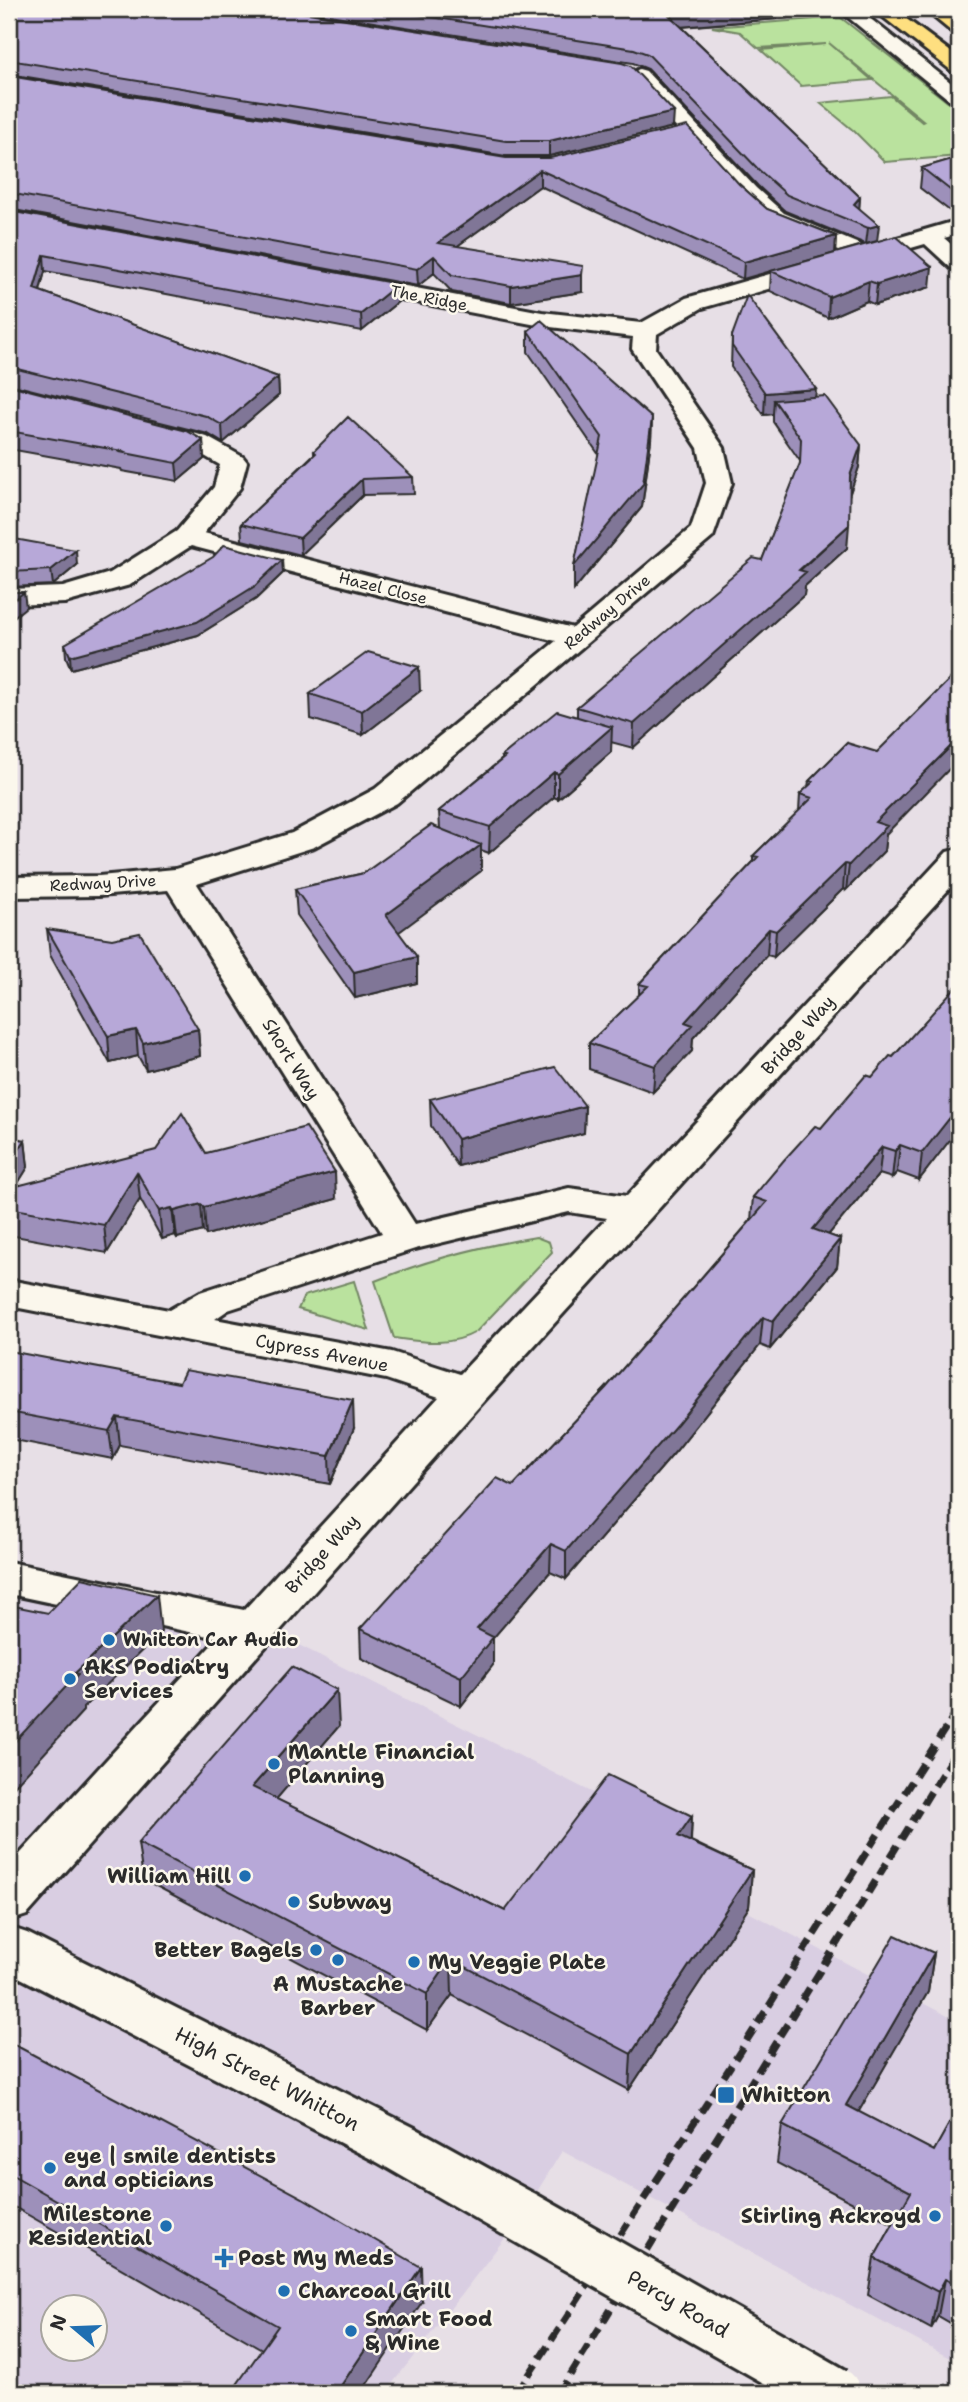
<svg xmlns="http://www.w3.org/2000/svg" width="968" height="2402" viewBox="0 0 968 2402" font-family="'Shantell Sans',sans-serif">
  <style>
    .built { fill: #d9cee2; fill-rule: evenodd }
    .green { fill: #bae29e; stroke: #728664; stroke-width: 2 }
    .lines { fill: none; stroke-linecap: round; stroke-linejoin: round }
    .minor-casing { stroke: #2b2b2b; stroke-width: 6 }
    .highway-casing { stroke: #2b2b2b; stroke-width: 6 }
    .minor { fill: #fbf7ec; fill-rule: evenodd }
    .highway { fill: #fedf80; fill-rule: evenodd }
    .rail { stroke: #2b2b2b; stroke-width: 7; stroke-dasharray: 14 7; stroke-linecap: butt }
    .minor-bridge-casing { stroke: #2b2b2b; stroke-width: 58; stroke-linecap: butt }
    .minor-bridge { stroke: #fbf7ec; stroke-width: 52 }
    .wall { fill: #9d90ba; stroke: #2b2b2b; stroke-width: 2 }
    .shaded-wall { fill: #807697; stroke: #2b2b2b; stroke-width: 2 }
    .building { fill: #b7a8d8; stroke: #2b2b2b; stroke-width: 2 }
    .poi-dot { fill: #1f6fb2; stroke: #fbf7ec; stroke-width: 2.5 }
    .labels { text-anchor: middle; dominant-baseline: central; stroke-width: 5; stroke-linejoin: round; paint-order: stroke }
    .far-street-label { font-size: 16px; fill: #2b2b2b; stroke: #fbf7ec }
    .street-label { font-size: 18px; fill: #2b2b2b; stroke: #fbf7ec }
    .poi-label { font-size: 18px; font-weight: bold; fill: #2b2b2b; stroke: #fbf7ec; text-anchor: start }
    .near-poi-label { font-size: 21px; font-weight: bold; fill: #2b2b2b; stroke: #fbf7ec; text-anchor: start }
    .near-street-label { font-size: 21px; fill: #2b2b2b; stroke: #fbf7ec }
  </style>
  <rect width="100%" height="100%" fill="#e7dfe6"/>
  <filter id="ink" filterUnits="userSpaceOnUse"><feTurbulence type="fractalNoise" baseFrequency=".0143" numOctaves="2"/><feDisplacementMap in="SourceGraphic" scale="14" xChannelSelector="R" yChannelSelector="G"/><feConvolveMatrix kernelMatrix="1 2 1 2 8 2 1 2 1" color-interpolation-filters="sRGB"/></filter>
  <g filter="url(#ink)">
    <path class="built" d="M9,1562L213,1602L699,1846L679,1876L959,2022V2363L562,2151L522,2216L385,2393H9ZM52,2308H94V2350H52Z"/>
    <path class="green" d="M840,17L959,111V156L885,162L854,131L820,103L891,96L922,122L924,121L829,43L872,80L801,86L761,50L826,44L758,48L740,32L712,27Z
      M536,1237L549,1242L552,1252L476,1332C450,1347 423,1342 394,1338L375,1281C427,1260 481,1246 536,1237Z
      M354,1281L369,1330L298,1309L304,1296Z"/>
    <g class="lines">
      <g class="minor-casing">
        <path id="minor" d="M838,9H858L959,89V104L952,102Z
          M639,69L646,71L756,188L784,213L866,247L959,220V234L944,238L959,251V270L951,268L925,244L702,308L657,334L656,349L724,448L732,483L713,537L397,803L314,847L197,884L415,1224L569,1188L627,1196L947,852L959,849V878L483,1402L27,1915L9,1921V1866L218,1638L9,1594V1562L244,1610L439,1397L386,1379L9,1306V1280L169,1310L200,1292L382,1233L168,890L99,896L9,897V877L99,876L175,869L292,833L375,789L556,641L191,546L130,585L65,603L9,605V589L63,587L110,573L177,531L214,487L220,465L189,447L144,434L140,429L144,424L153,421L207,437L243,457L247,462L240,488L204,533L573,628L691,528L706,483L698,448L632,349L633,337L542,326L348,289L340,287L337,282L340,277L348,275L542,312L641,323L686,298L843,253L768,223L740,198L632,79L629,75ZM569,1212L607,1218L460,1374L392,1352L215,1319L228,1310L415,1249Z
          M9,1927L27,1933L415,2128L542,2198L550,2216L542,2234L522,2241L502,2234L377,2162L9,1972Z"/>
      </g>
      <g class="highway-casing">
        <path id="highway" d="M873,9H893L959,58V73L952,71Z
          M924,9H944L959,20V33L952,32Z"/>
      </g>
      <use href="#minor" class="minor"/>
      <use href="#highway" class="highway"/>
      <path class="rail" d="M517,2393L716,2089L959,1707
        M559,2393L959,1746"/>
      <g class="minor-bridge-casing">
        <path id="minor-bridge" d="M522,2216L834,2393"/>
      </g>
      <use href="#minor-bridge" class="minor-bridge"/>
    </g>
    <path class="wall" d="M9,9L673,127L549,156H506L9,74Z
      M291,9H814L813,16L682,27L860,197L859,208L877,241L930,287L875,305L867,301L828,318L770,291L771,271L743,279L540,186L457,246L582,292L511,303L452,292L434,273L418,286L9,209V76L506,158L739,184L767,209L836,236L835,253L866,244L785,211L758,186L648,69L633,63Z
      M959,157V218L920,188L922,168Z
      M9,211L398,284L399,301L362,331L45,271L40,291L278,377L279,395L223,443L208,434L9,384Z
      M528,331L652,418L651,440L642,507L574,590V566L599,455L528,352Z
      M732,336L815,397L861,445L859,467L849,495L847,548L805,586L804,595L633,748L611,742V752L558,799L554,797L489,853L481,850V871L398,932L417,957V983L355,998L297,915L295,889L364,873L440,829L439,811L502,759V756L577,717V707L762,560L800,465V461L773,422V414L764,415L731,367Z
      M9,385L203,440L204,459L178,481L122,471L121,469L9,449Z
      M314,451L413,477L414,494L363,495L301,555L242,540L241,524L314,454Z
      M9,538L77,565L53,585L9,587Z
      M283,573L256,599L198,635L71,669L66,657L65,644Z
      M420,691L363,735L311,719L310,694Z
      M847,743L886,834L884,851L846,890L843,889L774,957L767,955L693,1038L692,1051L653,1092L589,1069V1043L639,995V984L753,862V856L799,811L800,794L808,787L809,781Z
      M47,929L198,1029L200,1056L146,1070L138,1056L110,1063L50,955Z
      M959,977V1128L919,1180L897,1172L892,1178L879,1174L828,1235L840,1239L837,1267L770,1349L760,1345L676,1451L566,1579L550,1572L493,1638V1665L461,1706L361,1658L360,1629L513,1486L606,1388L751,1220L753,1197L893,1057L958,985Z
      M430,1099L585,1106L584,1133L458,1166L431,1126Z
      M9,1137L25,1140L28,1167L16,1186L206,1153L336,1199L206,1235L203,1231L177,1238L175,1235L162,1239L140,1199L107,1253L9,1235Z
      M9,1351L354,1428L330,1484L120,1445L113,1459L9,1439Z
      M339,1726L276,1799L505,1911L692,1816L691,1841L752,1870L749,1907L629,2090L452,1995L427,2030L143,1879L138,1843Z
      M934,1953L928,1992L858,2112L934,2151L959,2106V2328L938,2316L931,2329L868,2295L874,2258L893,2224L777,2163L782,2125Z
      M9,2049L422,2302L262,2349L9,2204Z"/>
    <path class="shaded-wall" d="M728,9H814L813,16L667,28L668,14Z
      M674,112L673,127L549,156V141Z
      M540,170V186L438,260V243Z
      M860,197L859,213L854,204Z
      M879,225L877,241L866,244L868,228Z
      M836,236L835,253L743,279L744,262Z
      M44,255L45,271L36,306L34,289Z
      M434,256V273L418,286L417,269Z
      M932,267L930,287L875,305L877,284Z
      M582,275V292L511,303V286Z
      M869,281L867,301L828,318L829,297Z
      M398,284L399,301L362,331L361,314Z
      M278,377L279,395L223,443L222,425Z
      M816,389L814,411L774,400L773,414L764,415L765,393Z
      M652,418L651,440L642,507L574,590V566Z
      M203,440L204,459L178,481L176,463Z
      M861,445L859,467L848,499L850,476Z
      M362,479L363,495L301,555L300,538Z
      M849,525L847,548L805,586L804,595L633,748L634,724Z
      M76,550L77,565L53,585L51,570Z
      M282,560L283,573L256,599L198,635L71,669L70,656Z
      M24,592L26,607L9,621V604Z
      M419,667L420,691L363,735L362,711Z
      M612,727L611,752L558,799V774Z
      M959,738V759L886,834L884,851L846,890L849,865L875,822Z
      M554,772V797L489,853L490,827Z
      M481,845V871L387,941L386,915Z
      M845,864L843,889L774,957L776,931Z
      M769,929L767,955L693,1038L692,1051L653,1092L655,1066L685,1022Z
      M417,957V983L355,998L354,972Z
      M198,1029L200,1056L146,1070L143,1043Z
      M136,1030L138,1056L110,1063L108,1036Z
      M585,1106L584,1133L458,1166L457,1139Z
      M959,1106V1128L919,1180L922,1153Z
      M25,1140L28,1167L9,1198V1165Z
      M900,1145L897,1172L892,1178L895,1151Z
      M882,1147L879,1174L810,1257L813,1229Z
      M137,1172L140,1199L107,1253L104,1225Z
      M335,1172L336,1199L206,1235L204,1207Z
      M201,1204L203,1231L177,1238L174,1211Z
      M172,1208L175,1235L162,1239L159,1211Z
      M840,1239L837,1267L770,1349L773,1321Z
      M763,1317L760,1345L676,1451L566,1579V1551Z
      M353,1400L354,1428L330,1484L329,1456Z
      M117,1417L120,1445L113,1459L109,1431Z
      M551,1544L550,1572L493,1638V1665L461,1706V1677L477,1629Z
      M157,1595L161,1632L83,1708V1711L9,1792V1748L75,1673Z
      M337,1690L339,1726L255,1824L252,1787Z
      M692,1816L690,1852L678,1836Z
      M752,1870L749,1907L629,2090L631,2054Z
      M934,1953L928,1992L840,2144L846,2105Z
      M451,1959L452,1995L427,2030V1994Z
      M421,2267L422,2302L361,2393H336Z
      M945,2279L938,2316L931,2329L938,2292Z"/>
    <path class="building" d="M9,9H283L622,63L631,66L674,112L549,141H506L9,60Z
      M381,9H728L668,14L860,197L854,204L879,225L868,228L787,195L759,170L648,54L634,49Z
      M9,76L506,158H550L687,126L739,184L767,209L836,236L744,262L540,170L438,243L583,266L582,275L511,286L452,275L434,256L417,269L9,193Z
      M959,157V197L922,168Z
      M9,211L398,284L361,314L44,255L34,289L278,377L222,425L206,416L9,367Z
      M896,236L932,267L877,284L869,281L829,297L771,271Z
      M747,295L816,389L765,393L732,346V336Z
      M541,320L652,418L643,484L574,566L602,437L528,331Z
      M9,385L187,431L203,440L176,463L120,452L122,451L9,431Z
      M825,396L861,445L850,476L849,525L799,570L806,572L634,724L577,707L753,558L762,560L800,463L801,439L774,400Z
      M348,417L413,477L362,479L300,538L241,524L316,453L314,451Z
      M9,538L76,550L51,570L9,572Z
      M224,545L282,560L255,586L197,622L70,656L65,644L213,557Z
      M9,592H24L9,604Z
      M368,652L419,667L362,711L310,694Z
      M959,670V738L875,822L887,826L849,865L845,864L776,931L769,929L685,1022L693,1025L655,1066L589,1043L648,986L639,984L758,857L753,856L812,798L800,794L813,782L809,781L847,743L877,752Z
      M557,711L612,727L558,774L554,772L490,827L439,811L505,757L502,756Z
      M431,825L481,845L386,915L417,957L354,972L295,889L364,873Z
      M47,929L112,939L140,933L198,1029L143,1043L136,1030L108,1036Z
      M959,983V1106L922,1153L900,1145L895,1151L882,1147L813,1229L840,1239L773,1321L763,1317L678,1423L566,1551L551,1544L477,1629L493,1637L461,1677L360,1629L497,1478L513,1486L606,1388L767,1202L753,1197L784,1160L815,1126L821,1128L866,1075L872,1077L890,1056L893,1057Z
      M555,1067L585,1106L457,1139L430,1099Z
      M182,1113L206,1153L306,1127L335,1172L204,1207L201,1204L174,1211L172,1208L159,1211L137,1172L104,1225L9,1208V1188L156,1150Z
      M9,1137L25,1140L9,1165Z
      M9,1351L179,1383L185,1370L353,1400L329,1456L117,1417L109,1431L9,1412V1403L12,1397L9,1396Z
      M82,1578L157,1595L75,1673L78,1674L9,1748V1605L48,1613Z
      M292,1667L337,1690L252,1787L505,1911L608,1775L692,1816L678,1836L752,1870L631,2054L451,1959L427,1994L138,1843Z
      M895,1935L934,1953L846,2105L934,2151L959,2106V2286L945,2279L938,2292L874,2258L911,2192L782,2125Z
      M13,2044L303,2198L421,2267L336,2393H231L278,2326L9,2173V2049Z"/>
  </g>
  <g class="poi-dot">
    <circle cx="109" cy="1640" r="7"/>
    <circle cx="70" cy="1679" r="7"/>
    <circle cx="274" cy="1764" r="7"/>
    <circle cx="245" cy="1876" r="7"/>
    <circle cx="294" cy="1902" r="7"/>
    <circle cx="316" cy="1950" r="7"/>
    <circle cx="338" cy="1960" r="7"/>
    <circle cx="414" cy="1962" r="7"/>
    <rect x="717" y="2086" width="18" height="18" rx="3.5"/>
    <circle cx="50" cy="2168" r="7"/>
    <circle cx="935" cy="2216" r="7"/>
    <circle cx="166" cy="2226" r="7"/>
    <path d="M220.5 2247.5h7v7h7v7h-7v7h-7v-7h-7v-7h7z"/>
    <circle cx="284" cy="2291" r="7"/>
    <circle cx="351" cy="2331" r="7"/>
  </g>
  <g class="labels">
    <g class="far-street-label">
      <text transform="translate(429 298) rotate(11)">The Ridge</text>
      <text transform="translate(383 588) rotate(14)">Hazel Close</text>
      <text transform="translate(607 612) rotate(-40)">Redway Drive</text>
      <text transform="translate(103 883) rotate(-3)">Redway Drive</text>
    </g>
    <g class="street-label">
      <text transform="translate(798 1035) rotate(-48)">Bridge Way</text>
      <text transform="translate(291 1059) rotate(58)">Short Way</text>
      <text transform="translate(322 1353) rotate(11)">Cypress Avenue</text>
      <text transform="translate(322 1554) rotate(-48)">Bridge Way</text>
    </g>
    <g class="poi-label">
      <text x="123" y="1640">Whitton Car Audio</text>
    </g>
    <g class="near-poi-label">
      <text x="84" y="1667">AKS Podiatry<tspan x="84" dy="24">Services</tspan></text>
      <text x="288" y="1752">Mantle Financial<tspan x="288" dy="24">Planning</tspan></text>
      <text x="231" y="1876" text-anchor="end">William Hill</text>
      <text x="308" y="1902">Subway</text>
      <text x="302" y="1950" text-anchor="end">Better Bagels</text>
      <text x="428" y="1962">My Veggie Plate</text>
      <text x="338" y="1984" text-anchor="middle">A Mustache<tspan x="338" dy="24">Barber</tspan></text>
      <text x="742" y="2095">Whitton</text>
      <text x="64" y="2156">eye | smile dentists<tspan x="64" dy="24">and opticians</tspan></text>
      <text x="152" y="2214" text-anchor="end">Milestone<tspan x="152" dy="24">Residential</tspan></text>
      <text x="921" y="2216" text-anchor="end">Stirling Ackroyd</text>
      <text x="238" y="2258">Post My Meds</text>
      <text x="298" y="2291">Charcoal Grill</text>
      <text x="365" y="2319">Smart Food<tspan x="365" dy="24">&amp; Wine</tspan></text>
    </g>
    <g class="near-street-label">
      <text transform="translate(267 2079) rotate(27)">High Street Whitton</text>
      <text transform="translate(678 2304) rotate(30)">Percy Road</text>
    </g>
  </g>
  <rect width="968" height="2402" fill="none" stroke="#fbf7ec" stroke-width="35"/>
  <rect x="18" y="18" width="933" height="2367" fill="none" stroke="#2b2b2b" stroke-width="2.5" filter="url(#ink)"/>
  <g transform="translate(74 2328) rotate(289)"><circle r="33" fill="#fbf7ec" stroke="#a8a59f" stroke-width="2"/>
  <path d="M0-5L12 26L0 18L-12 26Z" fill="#1f6fb2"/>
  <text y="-10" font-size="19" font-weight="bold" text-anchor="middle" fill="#2b2b2b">N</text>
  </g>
</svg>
